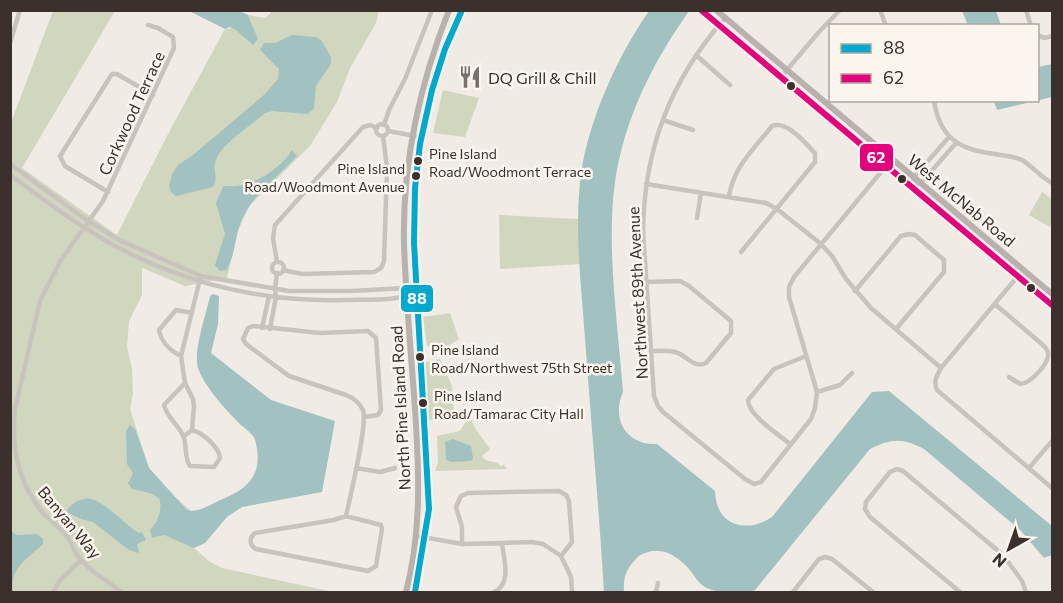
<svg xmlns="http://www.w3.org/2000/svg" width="1063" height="603" viewBox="0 0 1063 603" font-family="Commissioner,sans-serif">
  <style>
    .green { fill: #d1d6bf }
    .water { fill: #a1c2c1 }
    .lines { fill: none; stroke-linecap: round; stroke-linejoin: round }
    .minor { stroke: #c9c3be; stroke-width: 4.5 }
    .major { stroke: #b8b1ad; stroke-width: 6 }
    .bus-1-casing { stroke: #fbf5ee; stroke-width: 10 }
    .bus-2-casing { stroke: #fbf5ee; stroke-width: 10 }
    .bus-1 { stroke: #00a9ce; stroke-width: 6 }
    .bus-2 { stroke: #e5007d; stroke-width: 6 }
    .bus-dot { fill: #3b302b; stroke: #fbf5ee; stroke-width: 2 }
    .labels { text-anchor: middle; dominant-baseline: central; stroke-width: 5; stroke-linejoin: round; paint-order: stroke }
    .bus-label { font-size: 14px; fill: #3b302b; stroke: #fbf5ee; text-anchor: start }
    .poi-label { font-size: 16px; fill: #3b302b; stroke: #fbf5ee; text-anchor: start }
    .street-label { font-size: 16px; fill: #3b302b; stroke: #fbf5ee }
    .line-badge { stroke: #fbf5ee; stroke-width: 2 }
    .badge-label { font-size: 16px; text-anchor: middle; font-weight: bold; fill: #fff }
  </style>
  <rect width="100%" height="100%" fill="#f0ebe5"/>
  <path class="green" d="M53,11H115L22,168L117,235L168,134L225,29L253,26L248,15L265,18L273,11H379L376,23L350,68L337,102L310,146L249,206L238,231L227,278L185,286L142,268V295L129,321L127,347L132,369L133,393L130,409L149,468L167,490L192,512L194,548L210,562L222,568L333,592H11L10,125Z
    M443,90L479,98L465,137L433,133Z
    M1042,192L1052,199V223L1050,227L1029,215Z
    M499,215L579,219L580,264L500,269Z
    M450,313L459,339L445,348L427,346L423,317Z
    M440,359L452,386L454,416L448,419L426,420L423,363Z
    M470,417L475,428L490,449L482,456C485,462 492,461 498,463L500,466L504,465L507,469L435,471L438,462L437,436L460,431L465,423L466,420Z"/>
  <path class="water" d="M189,11H240L248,15L258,39L253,45L236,30L230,27L225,29Z
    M649,11H689C653,62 624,119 615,182C606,246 618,326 623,392C611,419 626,445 657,444L715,491C716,526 746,534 772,517L872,392L889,391L1052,526V555L1044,558L1020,530L924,449C903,438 892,438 870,449L755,590C740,596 719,594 705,587C698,583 694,575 689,569C679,558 665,547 648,552C643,554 640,554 636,559C626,569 623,578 624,592H604C599,508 591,423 585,338C581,284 574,227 581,174C589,119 618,55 649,11Z
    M962,11H996L1001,25H968Z
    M292,35L316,37L322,41L331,57V64L316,86L314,109L307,114L272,111L265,113C252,125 222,143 216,160C212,170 219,178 213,187L176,196L171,192L169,186L172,174L178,165L193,155L265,94L278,79L279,69L260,50L264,43H275Z
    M1052,64V97L997,110L994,101L1038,100V67Z
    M292,150L297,156C277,178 251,195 240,224C235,238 235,252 229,265L226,270L220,271L215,265L225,234L216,203L223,187C228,185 231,187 237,186C257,184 282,167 292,150Z
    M213,294L219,296L218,324L211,353L271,400L335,421L322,492L242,507L227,517L205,543L194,548L164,535L152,538L150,530C158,522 163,508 159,498L150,493L132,489L128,483L133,473L127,464L126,431L130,425L135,429L149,468L187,510C198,514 214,502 225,498C248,488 261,475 257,449C256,444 256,440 253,436C248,430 241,426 236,420C224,408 203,384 198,368C193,351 206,315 210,296Z
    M453,439L471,446L473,458L471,461L451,462L446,460L445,442Z
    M87,498C106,501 122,523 139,533L142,532L146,540L137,544L139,553L129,550L93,522L81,519L67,512L68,508L77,501Z
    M11,531L17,535L37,534L43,539V544C27,559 9,569 13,592H10Z"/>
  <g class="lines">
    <path class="minor" d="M880,10L886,26
      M1026,10L1031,26
      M725,18C670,81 644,149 643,232L654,396L658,406L663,412L745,479L754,484L761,482L811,419L815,408L817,392L840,385L852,373
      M1038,35L1044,38L1052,36
      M10,43L20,10
      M696,55L730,85
      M781,77L818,33L840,10
      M934,100C939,138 960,150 995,154C1004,156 1014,156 1022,160C1033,167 1041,177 1052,183
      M663,120L693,130
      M376 130a6 6 0 1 1 12 0a6 6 0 1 1-12 0Z
      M384,125L389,110L405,79L432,10
      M388,131L416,136
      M10,164L88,221L119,240L201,276L289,291H351L406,288L416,292
      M10,175C35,193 59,212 85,228C162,278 253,303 345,300C367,299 396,302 416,292
      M646,184L766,203L777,209L821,244L832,256L846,279L871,308L941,368
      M912,187L921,183L956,143
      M912,187L914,177L949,137
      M108,192L65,166L60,156L112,74H117L153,95
      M729,196C734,166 754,149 772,126C787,120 805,143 815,153V162L741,252
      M697,218L701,193
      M277,262L273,238L275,225L363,127L370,125L377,128
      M272 268a6 6 0 1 1 12 0a6 6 0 1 1-12 0Z
      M283,270L302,274L374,272L381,268L384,261L387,168L383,136
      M1018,276L941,368C937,376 933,380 937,390L1052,488
      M647,282L680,281L689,286L731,321V333L706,363C693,369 687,355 675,352C668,350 658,351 651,351
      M855,291L901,236L909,234L915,235L944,260V272L896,329
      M996,305L1043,345C1045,347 1048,351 1048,353C1050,363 1030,384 1020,384L1009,377
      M262,328L269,296
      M270,329L276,297L275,289L277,273
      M181,356C171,351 161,342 159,330L176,310L192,313
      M817,392L789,297V287L794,277L886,166
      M192,430L194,406L193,399L185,383L181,356L200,279
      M184,436L192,430C203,433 219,447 220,458L214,467L190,466C184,458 187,447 184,438C180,426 167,418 164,405L185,383
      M790,444C778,434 748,415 748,400L774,369L806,356
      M356,468L380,472L395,468
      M1029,468L1052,441
      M346,516C350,497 368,424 363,410C359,402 354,398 346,395L289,376L246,344L243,339L248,328L253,326L320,333L368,331L376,338L381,410L378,415L364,417
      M346,516L381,525L382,529L376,566L368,571L256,549C249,545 249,538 255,533L334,520Z
      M417,536L462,544L532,542L543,544L561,556
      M462,544V527L456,507L461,496L468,493L559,491L566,495L569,501L572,542L561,556L571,577L572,592
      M53,592L60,580L81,560
      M122,592C107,581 86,569 76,553C72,547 70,539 64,533C58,526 50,520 44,514C18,484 11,448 15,409L40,301L61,260L103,201L174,48L173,37L158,28L148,25
      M494,592C512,584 504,560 502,544
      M656,592L658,583
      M793,592L819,559L825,557L832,559L873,592
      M960,592L870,517L865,509L866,502L890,472L897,469L903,471L1003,555L1022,581L1026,592"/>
    <path class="major" d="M700,10L1052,305
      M716,10L1052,294
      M406,592C422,531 419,470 415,408C411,354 406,299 404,245C402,163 419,86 449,10
      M415,592L429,509L414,243L415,188L420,144L432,90L445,49L462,10"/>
    <g class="bus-1-casing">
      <path id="bus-1" d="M415,592L429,509L414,243L415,188L420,144L432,90L445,49L462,10"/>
    </g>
    <g class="bus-2-casing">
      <path id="bus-2" d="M701,10L1052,305"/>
    </g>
    <use href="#bus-1" class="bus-1"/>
    <use href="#bus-2" class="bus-2"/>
  </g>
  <defs>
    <g id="restaurant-bare" transform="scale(1.8)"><path d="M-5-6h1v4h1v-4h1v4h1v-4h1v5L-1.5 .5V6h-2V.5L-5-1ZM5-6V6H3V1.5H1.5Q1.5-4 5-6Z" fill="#7a716c" stroke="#fbf5ee" stroke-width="2.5" paint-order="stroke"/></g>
  </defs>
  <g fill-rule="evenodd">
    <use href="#restaurant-bare" x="470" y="77"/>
  </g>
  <g class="bus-dot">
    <circle cx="791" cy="86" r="5"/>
    <circle cx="418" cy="161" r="5"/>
    <circle cx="416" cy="176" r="5"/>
    <circle cx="902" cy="179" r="5"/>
    <circle cx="1031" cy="288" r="5"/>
    <circle cx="420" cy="357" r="5"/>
    <circle cx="423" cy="403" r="5"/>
  </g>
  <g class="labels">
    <g class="bus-label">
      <text x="429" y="153">Pine Island<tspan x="429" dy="18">Road/Woodmont Terrace</tspan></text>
      <text x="405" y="168" text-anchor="end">Pine Island<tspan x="405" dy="18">Road/Woodmont Avenue</tspan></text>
      <text x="431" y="349">Pine Island<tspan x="431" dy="18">Road/Northwest 75th Street</tspan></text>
      <text x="434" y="395">Pine Island<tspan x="434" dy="18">Road/Tamarac City Hall</tspan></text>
    </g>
    <g class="poi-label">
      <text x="488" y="77">DQ Grill &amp; Chill</text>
    </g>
    <g class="street-label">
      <text transform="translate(131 113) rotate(-65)">Corkwood Terrace</text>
      <text transform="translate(962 200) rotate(40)">West McNab Road</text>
      <text transform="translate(637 293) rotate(-93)">Northwest 89th Avenue</text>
      <text transform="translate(400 408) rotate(-93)">North Pine Island Road</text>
      <text transform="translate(70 522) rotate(50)">Banyan Way</text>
    </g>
  </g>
  <g class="line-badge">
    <rect x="859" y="143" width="35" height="29" rx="6" fill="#e5007d"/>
    <rect x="400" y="284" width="34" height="29" rx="6" fill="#00a9ce"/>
  </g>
  <g class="badge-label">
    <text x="876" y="163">62</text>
    <text x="417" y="304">88</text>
  </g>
  <rect width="1063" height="603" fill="none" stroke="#3b302b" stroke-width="24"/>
  <rect x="829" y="24" width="210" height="78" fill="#fbf5ee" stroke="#aea6a0" stroke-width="1.5"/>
  <rect x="841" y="44" width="30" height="9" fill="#00a9ce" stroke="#aea6a0" stroke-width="1.5"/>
  <text x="883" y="54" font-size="18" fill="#3b302b">88</text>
  <rect x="841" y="74" width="30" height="9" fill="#e5007d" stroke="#aea6a0" stroke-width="1.5"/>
  <text x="883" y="84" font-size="18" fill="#3b302b">62</text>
  <g transform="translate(1009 549) rotate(220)" stroke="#fbf5ee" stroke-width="4.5" paint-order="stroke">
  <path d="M0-4.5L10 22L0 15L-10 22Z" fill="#3b302b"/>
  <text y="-9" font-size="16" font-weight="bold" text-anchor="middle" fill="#3b302b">N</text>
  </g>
</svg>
